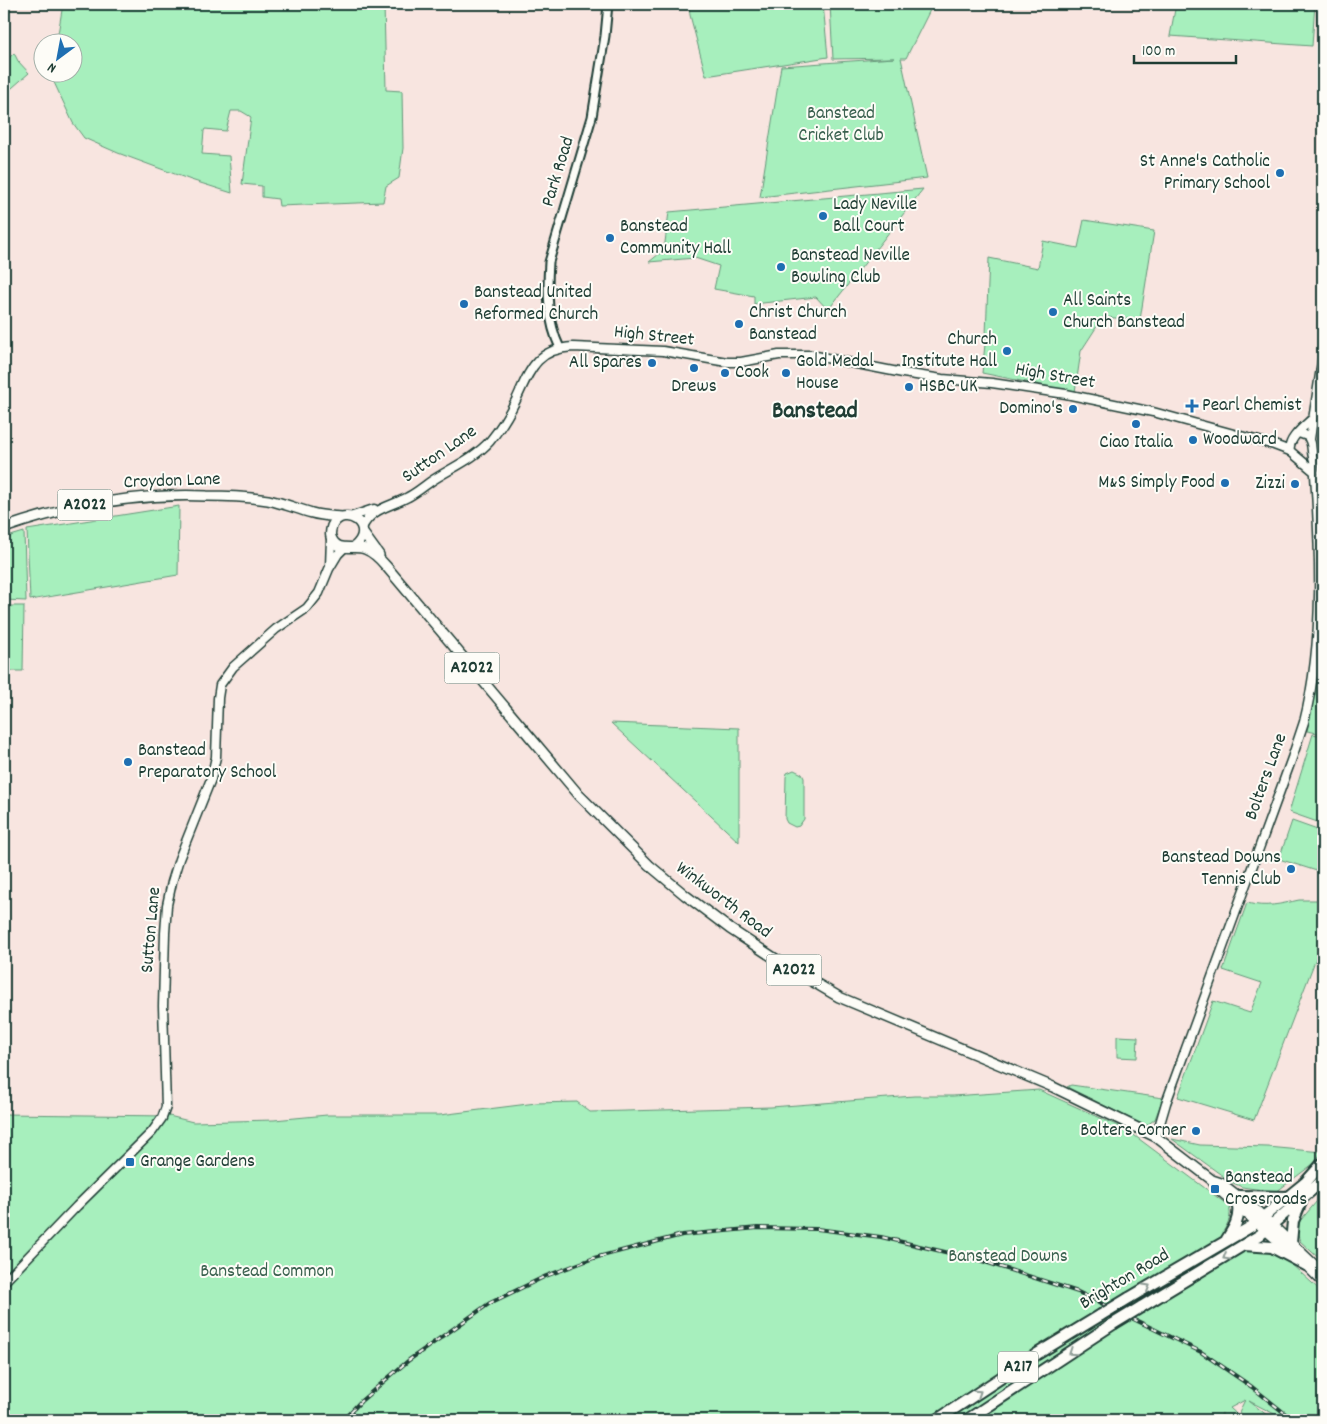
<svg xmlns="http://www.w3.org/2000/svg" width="1327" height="1424" viewBox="0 0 1327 1424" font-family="Dekko,sans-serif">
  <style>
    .green { fill: #a7efbd; stroke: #639678 }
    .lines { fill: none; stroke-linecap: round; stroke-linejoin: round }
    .tertiary-casing { stroke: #1f3d34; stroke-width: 11 }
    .secondary-casing { stroke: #1f3d34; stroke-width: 11 }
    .primary-casing { stroke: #1f3d34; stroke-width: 12 }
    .trunk-casing { stroke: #1f3d34; stroke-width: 14 }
    .tertiary { stroke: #fdfcf7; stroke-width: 7 }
    .secondary { stroke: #fdfcf7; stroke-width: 8 }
    .primary { stroke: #fdfcf7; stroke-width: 9 }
    .trunk { stroke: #fdfcf7; stroke-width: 10 }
    .rail-casing { stroke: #1f3d34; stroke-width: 4 }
    .rail { stroke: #fdfcf7; stroke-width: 2; stroke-dasharray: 5.5; stroke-linecap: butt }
    .trunk-bridge-casing { stroke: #1f3d34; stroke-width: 14; stroke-linecap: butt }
    .trunk-bridge { stroke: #fdfcf7; stroke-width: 10 }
    .oneway { stroke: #8e9c96 }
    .poi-dot { fill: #1f6fb2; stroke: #fdfcf7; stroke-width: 2 }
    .labels { text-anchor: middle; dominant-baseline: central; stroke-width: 4; stroke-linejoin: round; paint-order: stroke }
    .shield { fill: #fdfcf7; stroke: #62766e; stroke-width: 1 }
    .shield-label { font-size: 18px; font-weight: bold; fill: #1f3d34 }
    .park-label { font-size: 19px; fill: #3a614f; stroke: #fdfcf7 }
    .poi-label { font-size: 19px; fill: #1f3d34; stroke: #fdfcf7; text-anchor: start }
    .street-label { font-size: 19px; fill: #1f3d34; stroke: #fdfcf7 }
    .district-label { font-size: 24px; font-weight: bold; fill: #1f3d34; stroke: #fdfcf7 }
  </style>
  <rect width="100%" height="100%" fill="#f8e5e0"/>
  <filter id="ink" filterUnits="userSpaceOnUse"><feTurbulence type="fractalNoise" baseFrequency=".02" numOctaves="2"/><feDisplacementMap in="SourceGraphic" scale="10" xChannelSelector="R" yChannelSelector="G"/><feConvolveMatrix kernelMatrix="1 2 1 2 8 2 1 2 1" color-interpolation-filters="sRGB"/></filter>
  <g filter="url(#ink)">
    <path class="green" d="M63,4H133L161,9L162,4H374L375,6L384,4L386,90L402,91L403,148L399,178L386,186L383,202L279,206L278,199L262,197V186L242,184L251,117L241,111H231L226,131L205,129L204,131L202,154L229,156L232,193L191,180L118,153L84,138L73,123L52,78L54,73L72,72V42H58L57,40Z
      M689,4H823L828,57L706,76L690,15Z
      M830,4H933L906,58H901L927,178L760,197L781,66L894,58L833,59Z
      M1176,4H1315L1312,46L1170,36Z
      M14,53L18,61L29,73L4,95V63Z
      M923,189L828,310L816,297L754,304V296L714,289L719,266L695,258L649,262L664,250L669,212Z
      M1084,220L1154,231L1140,320L1103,317L1081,351L1075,392L982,373L986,335L989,258L1038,268L1043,241L1078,248Z
      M179,506L178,575L30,600L27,530Z
      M24,532L26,601L4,600V538Z
      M5,606H24L23,671H4Z
      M1323,653V734L1307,731Z
      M611,723L739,728V842Z
      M1313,734L1323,736V824L1289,812Z
      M794,770L802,774L804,778V819L799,826L795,827L787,823L785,819L786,777L787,773Z
      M1292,821L1323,832V873L1279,859Z
      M1299,900H1320L1323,904V940L1254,1120L1178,1097L1213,1001L1250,1013L1262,983L1223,970L1247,903C1266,908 1281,904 1299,900Z
      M1117,1036L1138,1037L1137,1058L1117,1057Z
      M1071,1085L1163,1098L1155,1119L1146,1126L1067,1087Z
      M1039,1090L1127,1130L1229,1206C1232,1217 1228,1223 1223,1232L1254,1251L1262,1249L1289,1262L1323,1293V1420H1286L1249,1401L1273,1420H1248L1239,1412L1245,1400L1230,1408L1243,1420H1223L1222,1413L1218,1420H4V1114L169,1116L193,1122L274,1120L327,1115H440L536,1103L577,1102L590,1112L771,1107L914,1096H953Z
      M1172,1139L1200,1145L1268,1147L1322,1152L1313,1164L1276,1192L1242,1187L1231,1182Z
      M1323,1194V1262L1300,1241L1297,1233L1300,1221Z"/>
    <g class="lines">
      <g class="tertiary-casing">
        <path id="tertiary" d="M560,348C547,321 547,291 549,262L592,117L605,36L608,4"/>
      </g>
      <g class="secondary-casing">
        <path id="secondary" d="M1322,4L1323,80
          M1310,439L1323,355
          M1290,451C1287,439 1305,426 1313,418
          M350,517L374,509
          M362,528C371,508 390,507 408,497C416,493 423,487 430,482C449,469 474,459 490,441C500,429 509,414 516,400C530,370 536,349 573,347L663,351L727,362H741L779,355H811L903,373L942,379L992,383L1066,394L1153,412L1274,445L1290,451L1315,472
          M330,567L331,538
          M1156,1137L1166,1103L1292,758C1296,746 1300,734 1304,722C1325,639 1320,545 1314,460C1310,451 1314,443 1307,436L1299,433
          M4,1282L77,1206L152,1132L162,1118L166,1107L163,1006L165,933L167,905L172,882L179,859L211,779L216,757L218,698L220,685L233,667L276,629L307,608L319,593L329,569L338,554L344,548"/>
      </g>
      <g class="primary-casing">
        <path id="primary" d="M4,528C70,505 137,493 207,496C227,496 248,497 268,500C283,503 297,509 312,513C322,516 332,516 342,517
          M363,533L379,555
          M354,547C379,526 343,503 332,526C331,529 330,534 331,537C337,554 354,544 365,549C373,552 380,559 386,566L579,795L649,865L685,895L730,929L788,967L839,997L1053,1087L1156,1137L1212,1180L1216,1187L1306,1265L1323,1282
          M1212,1180L1221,1183L1256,1210L1323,1273"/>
      </g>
      <g class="trunk-casing">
        <path id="trunk" d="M1238,1196L1290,1197
          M1227,1239C1234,1228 1240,1219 1238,1206
          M1291,1243L1293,1221L1301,1202
          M1244,1245L1272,1247L1306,1265
          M1129,1298L1252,1226L1305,1183L1323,1163
          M1141,1307L1260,1235L1323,1180
          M937,1420L1037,1354L1101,1315
          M967,1420L1113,1324"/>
      </g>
      <use href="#tertiary" class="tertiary"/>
      <use href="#secondary" class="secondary"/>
      <use href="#primary" class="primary"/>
      <use href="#trunk" class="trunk"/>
      <g class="rail-casing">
        <path id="rail" d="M343,1420L361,1401L409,1360L490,1303L546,1276L594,1258L682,1235L758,1228L817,1229L881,1237L979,1260L1078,1292L1201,1352L1252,1387L1293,1420"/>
      </g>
      <use href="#rail" class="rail"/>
      <g class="trunk-bridge-casing">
        <path id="trunk-bridge" d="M1101,1315L1129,1298
          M1113,1324L1141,1307"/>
      </g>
      <use href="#trunk-bridge" class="trunk-bridge"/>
    </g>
    <defs><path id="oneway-chevron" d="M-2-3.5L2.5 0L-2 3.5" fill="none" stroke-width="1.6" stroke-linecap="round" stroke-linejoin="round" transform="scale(1.25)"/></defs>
    <g class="oneway">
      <use href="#oneway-chevron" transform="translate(1226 1257) rotate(149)"/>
      <use href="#oneway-chevron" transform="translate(1147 1287) rotate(-30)"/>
      <use href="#oneway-chevron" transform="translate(1072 1352) rotate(146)"/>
      <use href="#oneway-chevron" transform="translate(978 1393) rotate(-33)"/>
    </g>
  </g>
  <g class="poi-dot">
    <circle cx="1280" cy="173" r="5"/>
    <circle cx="823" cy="216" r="5"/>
    <circle cx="610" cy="238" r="5"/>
    <circle cx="781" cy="267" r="5"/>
    <circle cx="464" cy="304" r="5"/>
    <circle cx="1053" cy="312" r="5"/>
    <circle cx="739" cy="324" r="5"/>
    <circle cx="1007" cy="351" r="5"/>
    <circle cx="652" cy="363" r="5"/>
    <circle cx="694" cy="368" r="5"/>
    <circle cx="725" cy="373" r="5"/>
    <circle cx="786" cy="373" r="5"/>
    <circle cx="909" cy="387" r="5"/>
    <path d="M1189.5 398.5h5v5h5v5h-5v5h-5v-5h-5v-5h5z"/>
    <circle cx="1073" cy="409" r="5"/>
    <circle cx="1136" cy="424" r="5"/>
    <circle cx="1193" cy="440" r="5"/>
    <circle cx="1225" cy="483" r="5"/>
    <circle cx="1295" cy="484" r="5"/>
    <circle cx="128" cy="762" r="5"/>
    <circle cx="1291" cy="869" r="5"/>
    <circle cx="1196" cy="1131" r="5"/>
    <rect x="125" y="1157" width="10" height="10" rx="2.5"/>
    <rect x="1210" y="1184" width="10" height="10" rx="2.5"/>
  </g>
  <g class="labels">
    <g class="shield">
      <rect x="57.5" y="489.5" width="55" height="31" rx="4"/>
      <rect x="444.5" y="652.5" width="55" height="31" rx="4"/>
      <rect x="766.5" y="954.5" width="55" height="31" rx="4"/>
      <rect x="998" y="1351.5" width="40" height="31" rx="4"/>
    </g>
    <g class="shield-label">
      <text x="85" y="505">A2022</text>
      <text x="472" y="668">A2022</text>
      <text x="794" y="970">A2022</text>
      <text x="1018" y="1367">A217</text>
    </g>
    <g class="park-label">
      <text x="841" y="114">Banstead<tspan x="841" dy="22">Cricket Club</tspan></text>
      <text x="1008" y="1257">Banstead Downs</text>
      <text x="267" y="1272">Banstead Common</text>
    </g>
    <g class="poi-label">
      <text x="1270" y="162" text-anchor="end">St Anne's Catholic<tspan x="1270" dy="22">Primary School</tspan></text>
      <text x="833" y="205">Lady Neville<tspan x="833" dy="22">Ball Court</tspan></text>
      <text x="620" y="227">Banstead<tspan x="620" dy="22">Community Hall</tspan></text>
      <text x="791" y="256">Banstead Neville<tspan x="791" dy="22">Bowling Club</tspan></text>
      <text x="474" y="293">Banstead United<tspan x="474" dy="22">Reformed Church</tspan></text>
      <text x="1063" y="301">All Saints<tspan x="1063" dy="22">Church Banstead</tspan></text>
      <text x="749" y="313">Christ Church<tspan x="749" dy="22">Banstead</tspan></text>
      <text x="997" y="340" text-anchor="end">Church<tspan x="997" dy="22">Institute Hall</tspan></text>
      <text x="796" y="362">Gold Medal<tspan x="796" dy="22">House</tspan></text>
      <text x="642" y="363" text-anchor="end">All Spares</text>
      <text x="735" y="373">Cook</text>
      <text x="694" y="387" text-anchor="middle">Drews</text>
      <text x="919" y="387">HSBC UK</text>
      <text x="1202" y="406">Pearl Chemist</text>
      <text x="1063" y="409" text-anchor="end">Domino's</text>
      <text x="1203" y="440">Woodward</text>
      <text x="1136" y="443" text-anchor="middle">Ciao Italia</text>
      <text x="1215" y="483" text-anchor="end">M&amp;S Simply Food</text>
      <text x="1285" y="484" text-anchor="end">Zizzi</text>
      <text x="138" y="751">Banstead<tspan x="138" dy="22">Preparatory School</tspan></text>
      <text x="1281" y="858" text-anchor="end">Banstead Downs<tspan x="1281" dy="22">Tennis Club</tspan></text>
      <text x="1186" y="1131" text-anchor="end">Bolters Corner</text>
      <text x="140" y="1162">Grange Gardens</text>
      <text x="1225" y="1178">Banstead<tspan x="1225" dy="22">Crossroads</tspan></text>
    </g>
    <g class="street-label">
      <text transform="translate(559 172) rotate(-73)">Park Road</text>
      <text transform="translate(654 337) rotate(6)">High Street</text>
      <text transform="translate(1055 377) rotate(10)">High Street</text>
      <text transform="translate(440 455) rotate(-35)">Sutton Lane</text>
      <text transform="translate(172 482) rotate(-2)">Croydon Lane</text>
      <text transform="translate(1267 777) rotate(-70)">Bolters Lane</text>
      <text transform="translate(723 901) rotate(37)">Winkworth Road</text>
      <text transform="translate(152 930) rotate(-85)">Sutton Lane</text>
      <text transform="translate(1125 1280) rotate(-31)">Brighton Road</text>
    </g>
    <g class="district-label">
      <text x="815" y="412">Banstead</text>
    </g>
  </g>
  <rect width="1327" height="1424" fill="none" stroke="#fdfcf7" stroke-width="20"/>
  <rect x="10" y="10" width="1307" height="1404" fill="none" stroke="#1f3d34" stroke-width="2" filter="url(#ink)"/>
  <g transform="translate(58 58) rotate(212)"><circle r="24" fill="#fdfcf7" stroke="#a4b0a9"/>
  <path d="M0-4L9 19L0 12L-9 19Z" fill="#1f6fb2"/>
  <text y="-8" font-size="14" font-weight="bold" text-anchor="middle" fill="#1f3d34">N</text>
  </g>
  <path d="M1134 55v8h102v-8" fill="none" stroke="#1f3d34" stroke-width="2.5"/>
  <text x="1142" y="55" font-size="15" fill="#1f3d34" stroke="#fdfcf7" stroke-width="4" paint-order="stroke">100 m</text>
</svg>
